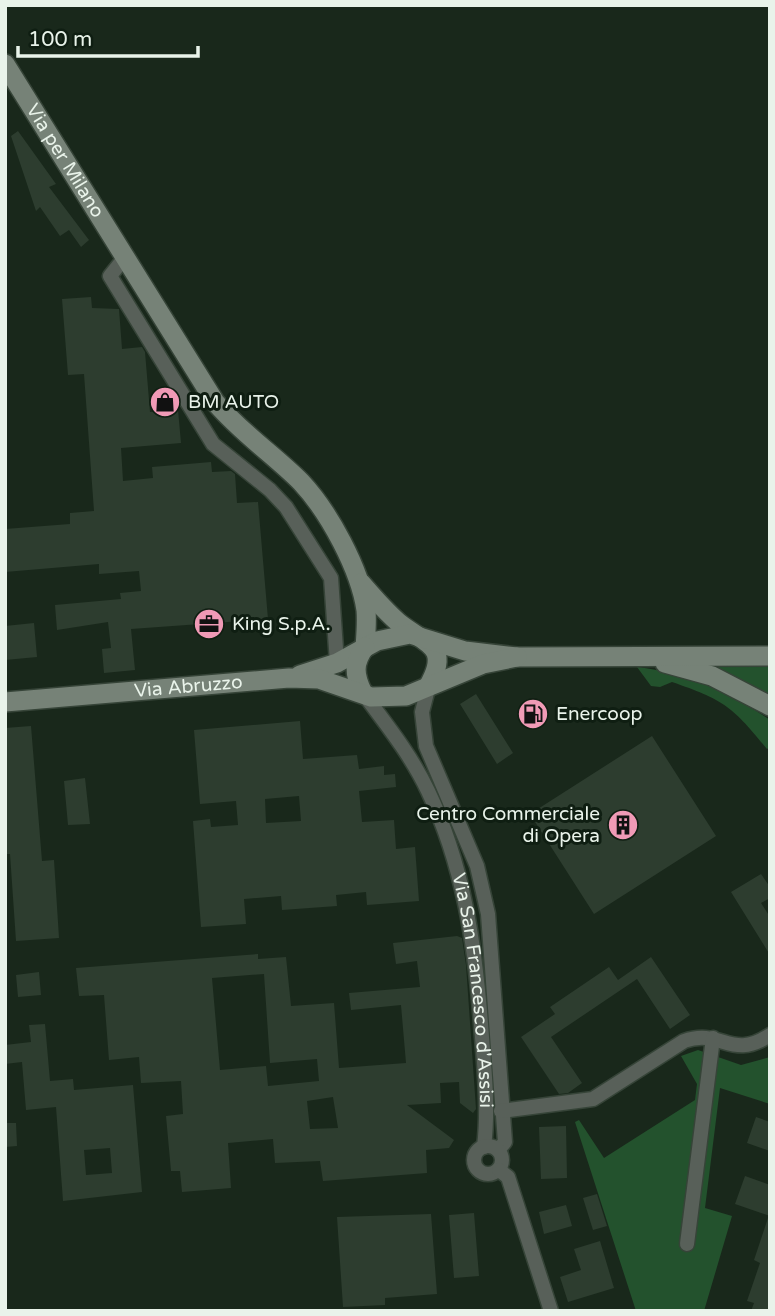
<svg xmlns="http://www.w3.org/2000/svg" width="775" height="1316" viewBox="0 0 775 1316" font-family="'Varela Round',sans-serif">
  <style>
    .green { fill: #23522d }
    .building { fill: #2d3d2f; fill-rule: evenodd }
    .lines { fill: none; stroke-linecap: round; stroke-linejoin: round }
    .street-casing { stroke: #364438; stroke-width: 17 }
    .secondary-casing { stroke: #364438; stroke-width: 22 }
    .street { stroke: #586059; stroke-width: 14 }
    .secondary { stroke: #768277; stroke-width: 19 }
    .labels { text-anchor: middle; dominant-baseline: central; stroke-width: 6; stroke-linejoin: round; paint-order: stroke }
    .street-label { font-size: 19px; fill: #e9f3ea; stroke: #0f1e12 }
    .poi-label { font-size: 19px; fill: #e9f3ea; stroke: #0f1e12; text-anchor: start }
  </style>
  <rect width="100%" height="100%" fill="#19281b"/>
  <path class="green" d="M695,660H770V697Z
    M637,667C689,673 727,691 770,720V747L767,749C732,706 724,700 672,682L660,687L651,686Z
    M698,1050L741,1065L770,1057V1104L720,1088L705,1208L732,1216L704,1311H636L575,1122L579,1120L604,1158L695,1100L697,1084L681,1056Z"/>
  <path class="building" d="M18,131L56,184L49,187L89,240L81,247L69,230L60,236L40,207L36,211L11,136Z
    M91,297L92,308L119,309L122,349L142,347L145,352L150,412L178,410L181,443L121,448L123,481L153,478L152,467L211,462L212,472L231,471L235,474L237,503L258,502L268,619L131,629L135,670L104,673L102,649L111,648L108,622L57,630L55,605L121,599L120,593L141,591L139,571L99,574V564L5,572V529L70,524V513L94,511L84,374L68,375L62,299Z
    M34,623L37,657L5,660V626Z
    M476,694L513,753L497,764L460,704Z
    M300,721L303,759L357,755L359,769L384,766V775L395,774L396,787L359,791L362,822L394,820L396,849L415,847L419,901L367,905L366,892L336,895L337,906L282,910L281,896L244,899L246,924L201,927L193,821L210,819L211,827L238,825L236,801L200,804L194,730ZM299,796L301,821L266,823L265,799Z
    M31,726L42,861L54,860L59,938L16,941L10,854H5V728Z
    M652,736L716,836L594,914L530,814Z
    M85,778L90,824L68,825L64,781Z
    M761,874L770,887V898L761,903L770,917V955L731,892Z
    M457,936L462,938L466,965L476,1109L473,1113L460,1103L459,1082L440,1083L441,1103L407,1105L454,1140L449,1148L426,1150L427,1173L323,1181L320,1161L275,1163L273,1139L228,1143L231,1188L182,1192L180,1171H171L166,1116L183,1114L181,1081L141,1083L139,1057L109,1060L104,995L79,996L76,968L258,954V959L286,957L291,1006L334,1003L339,1068L406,1063L401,1005L351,1010L349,993L420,987L417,961L396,964L393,943ZM264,974L270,1063L317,1059L319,1081L268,1086L266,1066L220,1070L212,978ZM333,1097L338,1128L310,1129L307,1101Z
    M651,957L690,1015L670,1029L637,979L551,1037L582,1083L568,1093L559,1094L521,1037L555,1014L550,1007L609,967L618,980Z
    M39,972L41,995L18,997L16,975Z
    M45,1024L50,1081L73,1079L74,1090L133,1085L142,1192L63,1201L56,1107L26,1110L22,1062L5,1064V1045L31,1042L29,1025ZM110,1148L112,1173L86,1175L84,1150Z
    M756,1117L770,1122V1151L747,1143Z
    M5,1123H16L17,1146L5,1147Z
    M566,1126L567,1178L541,1179L539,1127Z
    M745,1176L770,1185V1216L735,1204Z
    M597,1194L607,1226L593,1230L583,1198Z
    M566,1205L572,1226L544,1234L539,1212Z
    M474,1213L479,1276L454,1278L449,1215Z
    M431,1214L437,1294L385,1298V1305L343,1307L337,1217Z
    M768,1218L770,1311H751L754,1303L747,1301L760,1263L754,1260Z
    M600,1241L614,1288L568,1302L560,1277L581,1270L574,1249Z"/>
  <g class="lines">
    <g class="street-casing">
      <g id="street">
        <path d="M126,256L110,276L213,444L270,490L286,507L331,578L337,663"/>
        <path d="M429,685L422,712L426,746L477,866L488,914L505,1142L498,1150"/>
        <path id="s1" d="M363,693C386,724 411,755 428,791C463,864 475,944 481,1024C484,1065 489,1106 484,1147"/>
        <path d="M501,1111L593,1099L684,1041C722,1028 731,1061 770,1035"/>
        <circle cx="488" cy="1160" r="14"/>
        <path d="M499,1170L508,1177L551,1311"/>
        <path d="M687,1244L713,1038"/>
      </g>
    </g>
    <g class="secondary-casing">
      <g id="secondary">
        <path id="s2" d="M5,64L215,402C241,433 273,454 301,482C329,512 360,569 366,610C367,622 366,634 365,647"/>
        <path d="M361,583C373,597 385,611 399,623C425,644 451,645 429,685"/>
        <path d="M665,663L712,676L770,706"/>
        <path d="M300,675L337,663L377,641L410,634L465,651L517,657L770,656"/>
        <path d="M363,693C354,675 353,663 365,647"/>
        <path id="s3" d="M5,702L289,678L319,679L371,697L406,696L483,664L517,657"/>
      </g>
    </g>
    <use href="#street" class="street"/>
    <use href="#secondary" class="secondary"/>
  </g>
  <defs>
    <g id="shop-disc" transform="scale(1.575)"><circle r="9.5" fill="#f09ab6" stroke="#0f1e12"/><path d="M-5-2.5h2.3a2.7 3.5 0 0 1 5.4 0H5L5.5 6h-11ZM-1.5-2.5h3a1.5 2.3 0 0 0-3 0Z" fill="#111"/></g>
    <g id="office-disc" transform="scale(1.575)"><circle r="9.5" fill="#f09ab6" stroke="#0f1e12"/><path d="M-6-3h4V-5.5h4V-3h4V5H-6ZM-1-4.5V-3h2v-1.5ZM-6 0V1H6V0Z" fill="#111"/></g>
    <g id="fuel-disc" transform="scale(1.575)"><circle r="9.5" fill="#f09ab6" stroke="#0f1e12"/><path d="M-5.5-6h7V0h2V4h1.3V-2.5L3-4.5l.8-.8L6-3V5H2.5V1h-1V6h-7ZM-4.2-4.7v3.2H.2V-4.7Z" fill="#111"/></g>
    <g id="building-disc" transform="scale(1.575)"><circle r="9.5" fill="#f09ab6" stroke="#0f1e12"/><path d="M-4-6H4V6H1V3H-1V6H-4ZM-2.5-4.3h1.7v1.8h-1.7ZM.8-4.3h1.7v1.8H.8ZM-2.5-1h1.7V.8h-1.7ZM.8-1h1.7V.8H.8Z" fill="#111"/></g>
  </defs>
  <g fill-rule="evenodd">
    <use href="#shop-disc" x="165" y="402"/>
    <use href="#office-disc" x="209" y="624"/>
    <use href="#fuel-disc" x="533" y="714"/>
    <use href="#building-disc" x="623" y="825"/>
  </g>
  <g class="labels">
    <g class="street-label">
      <text stroke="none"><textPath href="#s2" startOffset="114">Via per Milano</textPath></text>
      <text stroke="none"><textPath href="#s3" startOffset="184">Via Abruzzo</textPath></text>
      <text stroke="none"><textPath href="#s1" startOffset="324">Via San Francesco d'Assisi</textPath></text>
    </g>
    <g class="poi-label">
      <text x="188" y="402">BM AUTO</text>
      <text x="232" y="624">King S.p.A.</text>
      <text x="556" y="714">Enercoop</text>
      <text x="600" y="814" text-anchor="end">Centro Commerciale<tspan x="600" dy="22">di Opera</tspan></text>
    </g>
  </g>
  <rect width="775" height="1316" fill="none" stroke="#e9f3ea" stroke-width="14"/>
  <path d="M18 46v10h180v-10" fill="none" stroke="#e9f3ea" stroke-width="3.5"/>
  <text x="28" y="46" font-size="21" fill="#e9f3ea" stroke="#0f1e12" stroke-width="5" paint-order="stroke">100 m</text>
</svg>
